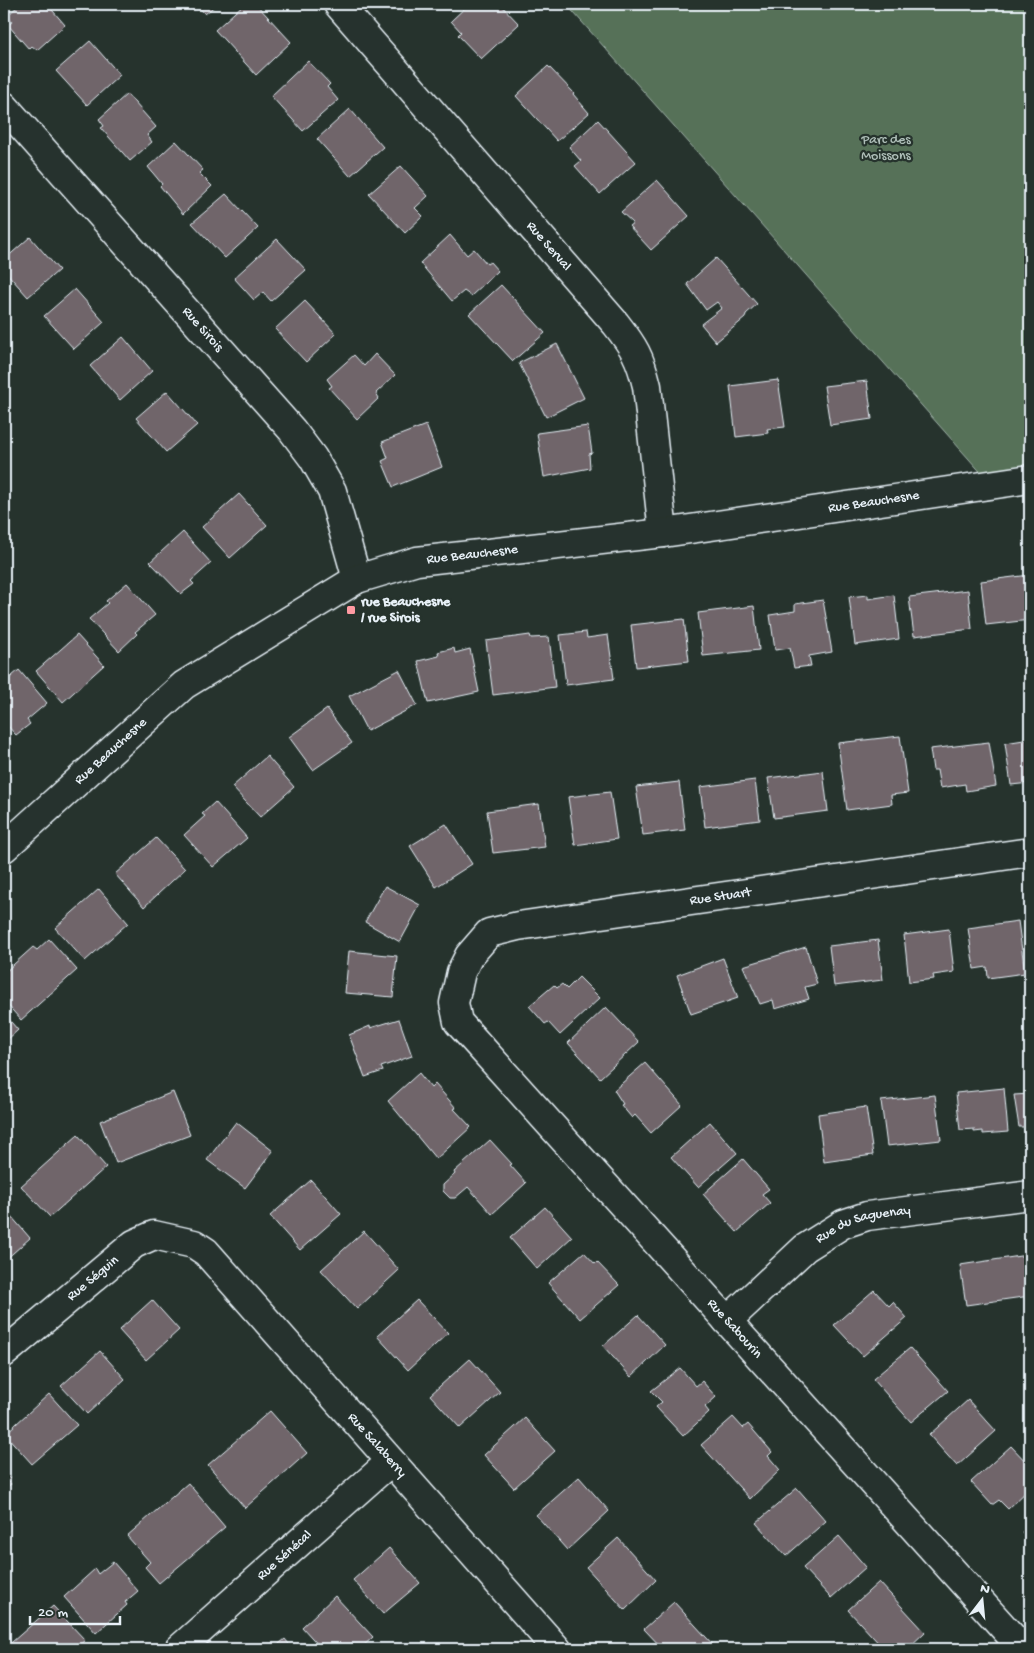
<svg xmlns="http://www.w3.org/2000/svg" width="1034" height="1653" viewBox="0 0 1034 1653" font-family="'Gochi Hand',sans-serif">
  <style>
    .green { fill: #567158; stroke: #9fb1a8 }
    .building { fill: #6f656b; stroke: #e8f1f8 }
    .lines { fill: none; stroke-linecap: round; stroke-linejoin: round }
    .minor-casing { stroke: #e8f1f8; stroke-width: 31 }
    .tertiary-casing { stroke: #e8f1f8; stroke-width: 31 }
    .minor { stroke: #26332d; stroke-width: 28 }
    .tertiary { stroke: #26332d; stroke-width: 28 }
    .poi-dot { fill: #ff9aa2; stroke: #26332d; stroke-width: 2 }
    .labels { text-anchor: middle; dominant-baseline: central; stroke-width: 4.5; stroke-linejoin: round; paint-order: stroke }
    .park-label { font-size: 14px; fill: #aebeb8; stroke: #26332d }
    .street-label { font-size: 14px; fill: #e8f1f8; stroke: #26332d }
    .poi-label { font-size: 14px; font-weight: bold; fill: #e8f1f8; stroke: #26332d; text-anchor: start }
  </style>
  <rect width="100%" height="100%" fill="#26332d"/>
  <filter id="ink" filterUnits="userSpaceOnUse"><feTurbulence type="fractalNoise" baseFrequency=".02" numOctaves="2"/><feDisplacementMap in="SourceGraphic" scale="10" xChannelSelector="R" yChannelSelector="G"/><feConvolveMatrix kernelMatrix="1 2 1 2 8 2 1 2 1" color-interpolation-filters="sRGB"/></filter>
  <g filter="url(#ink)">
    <path class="green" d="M566,4H1030V479L992,485Z"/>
    <path class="building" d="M20,4H47L65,25L37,50L32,46L29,49L8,25L12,22L7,16Z
      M196,4H217L205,14Z
      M244,4H256L291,42L256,75L215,30Z
      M469,4H500L519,24L481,59L458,35L461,32L451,21Z
      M90,41L120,75L87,105L56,71Z
      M308,61L330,84L327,87L338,100L303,131L271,96Z
      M548,66L574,93L573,94L589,113L557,141L516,96Z
      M127,94L156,127L147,135L152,142L130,161L101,128L104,126L99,119Z
      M350,109L383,147L350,176L317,139Z
      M598,120L636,162L600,194L575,166L581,161L569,147Z
      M176,141L203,170L199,173L212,186L183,214L160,186L162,184L148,167Z
      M401,166L428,196L415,208L423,216L405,233L369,194Z
      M657,180L689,216L651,250L629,226L633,223L621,212Z
      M226,194L258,228L225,258L192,223Z
      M450,235L467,255L474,249L487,264L490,262L498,271L471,296L464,291L452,301L420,263Z
      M30,237L59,270L28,297L4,270V260Z
      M277,239L306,270L271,301L263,292L254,300L234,278Z
      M716,258L757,304L746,314L745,318L716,342L701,324L722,308L717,302L706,310L687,284Z
      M501,285L545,333L513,361L469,314Z
      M75,289L104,322L74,349L44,316Z
      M305,301L336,334L306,362L275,329Z
      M123,337L152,371L120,400L90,366Z
      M557,344L584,398L546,417L519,363Z
      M375,354L395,375L376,393L379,398L357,419L329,388L332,386L327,379L354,355L364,366Z
      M778,380L785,427L767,429L768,433L736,437L730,386Z
      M867,381L872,419L830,425L824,386Z
      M167,391L197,425L166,452L136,418Z
      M426,425L442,467L393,487L382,461L388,458L382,442Z
      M588,426L592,453L589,454L590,468L544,477L537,433Z
      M239,494L267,525L230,558L202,527Z
      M183,532L211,563L191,581L194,584L181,594L150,562Z
      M1030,575V620L986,625L981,581Z
      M127,583L155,615L135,632L137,634L119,651L89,619L108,603L106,601Z
      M968,590L972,629L914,636L909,597Z
      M868,595V599L894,595L899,639L855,645L849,597Z
      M823,600L832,652L809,656L811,666L794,668L790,648L775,650L770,615L795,611V604Z
      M754,606L759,650L703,656L698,613Z
      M684,619L689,661L636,667L631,625Z
      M586,632L587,638L608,635L614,679L566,685L560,635Z
      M77,635L104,665L63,702L36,671Z
      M530,635L531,638L549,637L555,687L493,695L486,641Z
      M454,648L455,653L470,649L479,692L428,703L418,661L439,656L438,652Z
      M19,670L47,703L27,720L30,724L16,735L4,722V683Z
      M399,670L417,705L367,731L349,696Z
      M327,709L352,743L313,770L289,737Z
      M900,736L908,793L891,795L892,804L847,810L838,743Z
      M1030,739V783L1011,785L1005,743Z
      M989,742L996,786L966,791L965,784L940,788L937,770H933L930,749Z
      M267,756L294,787L260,817L232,787Z
      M823,771L828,811L774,818L768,778Z
      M755,780L760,820L705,827L700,787Z
      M679,782L685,830L643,835L636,787Z
      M610,792L617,839L575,845L568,797Z
      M215,802L247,838L213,867L184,835L205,816L202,814Z
      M539,804L545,847L493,853L487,811Z
      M446,824L472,864L436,887L410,846Z
      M156,838L185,869L144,907L115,874Z
      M385,886L420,905L400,942L365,922Z
      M99,889L128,923L85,961L55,928Z
      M1018,921L1025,973L988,978L987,967L974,969L968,928Z
      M949,929L954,972L933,975L934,979L909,982L904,935Z
      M49,939L77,970L21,1020L4,1001V982L7,979L4,973L33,947L37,950Z
      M878,940L883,980L834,986L829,946Z
      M806,947L817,984L805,987L809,999L775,1009L773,1000L760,1004L743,966Z
      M349,951L397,956L393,997L345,993Z
      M723,958L738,998L691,1014L677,975Z
      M579,977L600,998L560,1035L548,1022L545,1024L529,1006L554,985L557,988L562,984L567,989Z
      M606,1007L639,1042L600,1078L568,1043Z
      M4,1014L18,1030L7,1040L9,1042L4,1047Z
      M399,1019L412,1056L381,1067L383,1071L365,1077L349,1035L370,1026V1028Z
      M645,1063L682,1105L651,1133L635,1115L632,1118L621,1105L623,1104L614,1090Z
      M419,1073L431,1088L435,1084L456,1108L454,1109L471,1127L436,1159L388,1101Z
      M1004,1088L1008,1132L983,1134V1131L974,1132V1129L960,1130L956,1093Z
      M173,1092L190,1135L116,1163L100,1121Z
      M1030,1094V1127H1019L1014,1095Z
      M935,1095L941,1140L887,1146L881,1101Z
      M866,1107L873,1155L824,1162L818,1114Z
      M236,1122L273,1151L245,1188L207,1160Z
      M710,1122L737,1153L698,1187L671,1157Z
      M78,1135L106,1167L50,1217L21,1186Z
      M490,1140L512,1164L510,1165L526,1183L492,1214L468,1187L455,1198H450L443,1191V1185L455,1174L454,1172Z
      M743,1159L769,1189L762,1194L770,1203L737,1232L703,1194Z
      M311,1180L341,1214L300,1250L270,1216Z
      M545,1207L572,1237L537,1269L510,1238Z
      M4,1208L30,1238L4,1261Z
      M364,1231L399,1270L357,1309L321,1270Z
      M584,1252L595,1264L597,1262L619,1285L580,1319L548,1283Z
      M1027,1255L1030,1275V1296L966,1305L960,1265Z
      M874,1290L889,1306L893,1302L907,1318L863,1356L834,1325Z
      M152,1300L179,1330L146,1360L119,1330Z
      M417,1300L448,1333L408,1370L377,1336Z
      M638,1315L665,1345L631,1377L603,1346Z
      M910,1348L948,1391L911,1422L873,1379Z
      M100,1351L125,1379L87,1414L61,1386Z
      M470,1359L500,1392L460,1428L430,1395Z
      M680,1368L696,1386L702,1381L716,1397L705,1407L709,1412L683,1436L656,1407L662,1402L651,1391Z
      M49,1394L77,1425L32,1464L5,1434Z
      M968,1400L996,1431L957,1466L929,1435Z
      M270,1411L307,1453L245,1508L208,1465Z
      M733,1417L743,1428L748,1424L772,1452L768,1456L780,1470L750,1499L701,1445Z
      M525,1418L555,1451L514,1488L484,1455Z
      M1011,1446L1030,1466V1488L1008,1509L999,1500L992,1505L971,1482Z
      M4,1472L10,1479L8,1481L11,1484L4,1490Z
      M579,1477L609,1511L567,1550L536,1515Z
      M188,1483L225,1527L159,1583L145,1567L150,1562L127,1536Z
      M797,1488L826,1521L786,1556L756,1523Z
      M1030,1524V1541L1022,1532Z
      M839,1536L866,1567L831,1598L803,1568Z
      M618,1538L656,1580L625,1610L586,1567Z
      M389,1548L420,1583L383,1614L353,1580Z
      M113,1562L138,1591L125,1602L127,1605L96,1633L64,1597L95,1569L98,1574Z
      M879,1582L925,1632L907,1649H884L848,1610Z
      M335,1596L373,1637L360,1649H322L302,1627Z
      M674,1602L716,1648L714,1649H663L644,1629Z
      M53,1606L85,1640L75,1649H4Z
      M285,1639L293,1649H273Z"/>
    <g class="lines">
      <g class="minor-casing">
        <g id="minor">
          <path id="s1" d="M338,4L616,324C634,347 640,357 647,386L663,533"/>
          <path id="s2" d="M4,106L292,430L313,458L332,491L357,579"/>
          <path id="s3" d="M727,1321L805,1248L843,1224L867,1216L1030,1195"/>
          <path id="s4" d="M4,1353L134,1244L154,1235L194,1244L206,1252L557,1649"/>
          <path id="s5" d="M179,1649L390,1462"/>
          <path id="s6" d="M1023,1649L458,1022L454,1003L461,972L469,956L489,933L518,926L1030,852"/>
        </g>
      </g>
      <g class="tertiary-casing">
        <g id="tertiary">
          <path id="s7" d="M4,848L184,685L357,579L417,561L663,533L1030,479"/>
        </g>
      </g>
      <use href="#minor" class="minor"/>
      <use href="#tertiary" class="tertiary"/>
    </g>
  </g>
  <rect class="poi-dot" x="346" y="605" width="10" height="10" rx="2.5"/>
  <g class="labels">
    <g class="park-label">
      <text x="886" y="140">Parc des<tspan x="886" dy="16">Moissons</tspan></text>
    </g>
    <g class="street-label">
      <text stroke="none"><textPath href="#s1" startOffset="321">Rue Serval</textPath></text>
      <text stroke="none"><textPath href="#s2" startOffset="299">Rue Sirois</textPath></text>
      <text stroke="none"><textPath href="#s7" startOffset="969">Rue Beauchesne</textPath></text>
      <text stroke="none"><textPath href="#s7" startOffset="564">Rue Beauchesne</textPath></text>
      <text stroke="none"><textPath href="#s7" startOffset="144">Rue Beauchesne</textPath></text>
      <text stroke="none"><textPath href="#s6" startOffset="1178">Rue Stuart</textPath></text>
      <text stroke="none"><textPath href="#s3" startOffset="171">Rue du Saguenay</textPath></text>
      <text stroke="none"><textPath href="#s4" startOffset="116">Rue Séguin</textPath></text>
      <text transform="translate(734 1329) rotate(48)">Rue Sabourin</text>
      <text stroke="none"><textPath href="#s4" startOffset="505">Rue Salaberry</textPath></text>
      <text stroke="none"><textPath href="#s5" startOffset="141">Rue Sénécal</textPath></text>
    </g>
    <g class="poi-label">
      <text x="361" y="602">rue Beauchesne<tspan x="361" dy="16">/ rue Sirois</tspan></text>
    </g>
  </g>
  <rect width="1034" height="1653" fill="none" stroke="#26332d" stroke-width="20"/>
  <rect x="10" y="10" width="1014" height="1633" fill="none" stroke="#e8f1f8" stroke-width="2" filter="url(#ink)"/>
  <g transform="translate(982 1600) rotate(16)" stroke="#26332d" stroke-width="4" paint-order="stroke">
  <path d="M0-4L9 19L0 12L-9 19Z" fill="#e8f1f8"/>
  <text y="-8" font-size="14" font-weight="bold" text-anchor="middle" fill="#e8f1f8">N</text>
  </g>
  <path d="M30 1616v8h90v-8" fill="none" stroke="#e8f1f8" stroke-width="2.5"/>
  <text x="38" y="1616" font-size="15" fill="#e8f1f8" stroke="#26332d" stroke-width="4" paint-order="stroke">20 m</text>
</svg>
